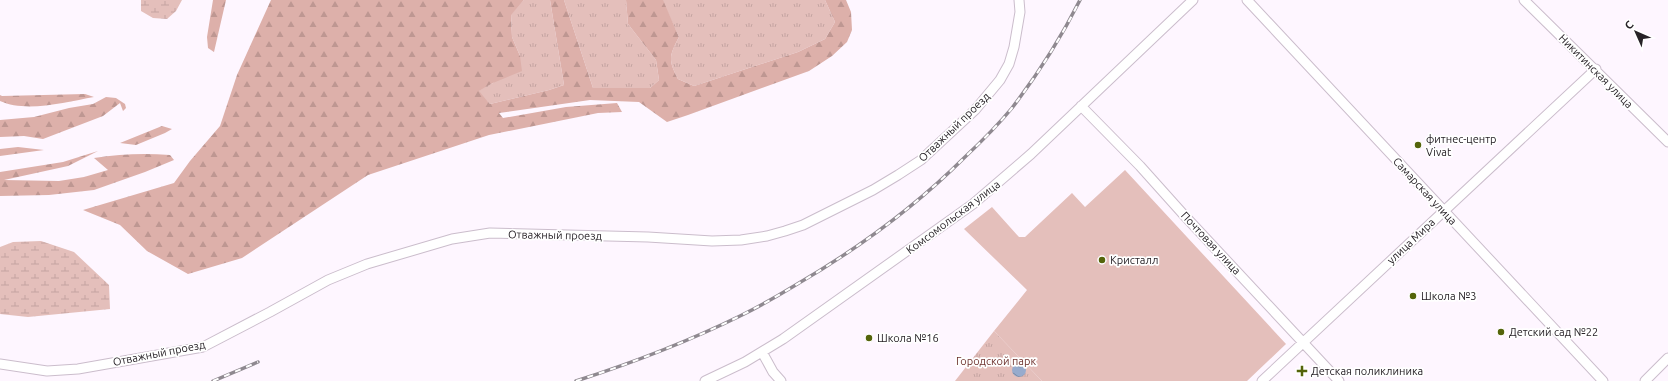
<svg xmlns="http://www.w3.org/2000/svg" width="1668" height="381" viewBox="0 0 1668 381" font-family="Ubuntu,sans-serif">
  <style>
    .grass { fill: url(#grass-tufts) }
    .forest { fill: url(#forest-firs) }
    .wetland { fill: url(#wetland-marsh) }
    .pitch { fill: #e4bfbb }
    .water { fill: url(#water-waves) }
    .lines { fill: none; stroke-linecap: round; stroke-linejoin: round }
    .minor-casing { stroke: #cbbdcc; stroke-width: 11 }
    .minor { stroke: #fff; stroke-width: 9 }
    .rail-casing { stroke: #8f8990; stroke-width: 3.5 }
    .rail { stroke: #fff; stroke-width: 2; stroke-dasharray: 6; stroke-linecap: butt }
    .poi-dot { fill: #54640a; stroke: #fff; stroke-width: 1.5 }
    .labels { text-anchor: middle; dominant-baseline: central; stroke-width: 3.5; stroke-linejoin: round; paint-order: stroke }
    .street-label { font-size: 11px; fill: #272227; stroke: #fff }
    .poi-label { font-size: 11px; fill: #272227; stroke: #fff; text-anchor: start }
    .park-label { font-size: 11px; fill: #6d322e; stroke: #fff }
  </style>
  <defs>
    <pattern id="grass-tufts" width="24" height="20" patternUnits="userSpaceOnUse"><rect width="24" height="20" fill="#e4bfbb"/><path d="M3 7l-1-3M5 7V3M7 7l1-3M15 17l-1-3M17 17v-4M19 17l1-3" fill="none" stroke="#c4a4a1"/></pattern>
    <pattern id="forest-firs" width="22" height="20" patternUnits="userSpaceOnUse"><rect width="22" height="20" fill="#ddb0aa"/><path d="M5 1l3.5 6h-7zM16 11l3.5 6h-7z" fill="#be9792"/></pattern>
    <pattern id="wetland-marsh" width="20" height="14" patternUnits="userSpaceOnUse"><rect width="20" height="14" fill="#e4bfbb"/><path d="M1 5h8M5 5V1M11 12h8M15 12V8" fill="none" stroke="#c4a4a1"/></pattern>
    <pattern id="water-waves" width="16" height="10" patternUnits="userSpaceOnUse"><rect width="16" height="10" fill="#97abcd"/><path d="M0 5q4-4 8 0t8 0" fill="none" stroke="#7b8ba6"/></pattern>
  </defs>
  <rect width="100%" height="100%" fill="#fef6ff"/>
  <path class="grass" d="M524,0H550L564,85L549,90L490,104L478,91L493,83L520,56L512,37L511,14Z
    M564,0H626L628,24L656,60L659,80L650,88H593Z
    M662,0H825L835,22L825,39L798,52L694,86L678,79C668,60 669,56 679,37Z
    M994,331L1042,381H955Z"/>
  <path class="forest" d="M213,0H226L214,52L208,48L207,37Z
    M271,0H524L511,15L512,37L520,56L522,71L493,83L479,91L490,104L549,90L564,85L550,0H564L593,88H650L659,80L656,60L628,24L626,0H663L679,37C669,56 668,60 678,79L694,86L798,52L825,39L835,22L825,0H846L851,12L852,30L847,42L832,56L809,71L688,115L667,122L639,102L590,100L499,113L503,118L566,107L617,103L622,112L598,113L489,135L368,175L242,258L188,274L147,251L120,225L83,210L174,183L190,161L220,126L237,75Z
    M85,94L94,97C66,102 26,113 0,101V95L2,96Z
    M106,97L116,98L125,104L126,108L123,111L120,103L103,116L43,139L24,136L0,137V120L34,117L69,108L93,104Z
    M162,126L172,129L165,133L136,145L120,143Z
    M18,147L44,150L0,156V149Z
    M98,151L68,166L4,180L59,181L84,177L108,170L94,158C120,154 144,153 170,155L174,160L145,172L94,190L49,195L0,196V172L63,162Z"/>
  <path class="wetland" d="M141,0H182L176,11L167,19L153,18L141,11Z
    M41,241L74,252L109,285L110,309L28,317L0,314V247L13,242Z"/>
  <path class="pitch" d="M1125,170L1286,344L1247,381H1042L994,331L1027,290L964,229L992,207L1019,237H1025L1072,193L1085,207Z"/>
  <path class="water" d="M1012 370a7 7 0 1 1 14 0a7 7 0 1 1-14 0Z"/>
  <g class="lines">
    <g class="minor-casing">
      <path id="minor" d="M1247,0L1603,381
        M1524,0L1668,142
        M1081,106L1140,166L1183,214L1339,381
        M762,352L773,372L781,381
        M0,364L47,371L78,369L203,347L270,312L328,280L367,264L452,239L490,233L648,237L712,241L741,240L767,236L785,231L803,225L873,190L898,175L921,160L975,110L1000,80L1009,64L1014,47L1020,12L1019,0
        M705,381L745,362L783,339L973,204L1031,154L1193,0
        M1262,381L1596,69
        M1645,381L1668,358"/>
    </g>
    <use href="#minor" class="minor"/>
    <g class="rail-casing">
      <path id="rail" d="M213,381L258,362
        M576,381C632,363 687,342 740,316C758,307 776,297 794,286C856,250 914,208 965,157C982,141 998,125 1012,108C1038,74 1061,38 1080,0"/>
    </g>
    <use href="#rail" class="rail"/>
  </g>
  <g class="poi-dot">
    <circle cx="1418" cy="145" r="4"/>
    <circle cx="1102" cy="260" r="4"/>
    <circle cx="1413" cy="296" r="4"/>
    <circle cx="1501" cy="332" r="4"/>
    <circle cx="869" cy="338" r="4"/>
    <path d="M1300 365h4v4h4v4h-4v4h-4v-4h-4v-4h4z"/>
  </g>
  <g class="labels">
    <g class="street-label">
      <text transform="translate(1596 71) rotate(45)">Никитинская улица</text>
      <text transform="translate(954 127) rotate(-44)">Отважный проезд</text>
      <text transform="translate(1425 191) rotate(47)">Самарская улица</text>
      <text transform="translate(953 217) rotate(-37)">Комсомольская улица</text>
      <text transform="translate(555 235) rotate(1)">Отважный проезд</text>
      <text transform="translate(1411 241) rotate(-43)">улица Мира</text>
      <text transform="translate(1211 243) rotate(47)">Почтовая улица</text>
      <text transform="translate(159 353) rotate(-11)">Отважный проезд</text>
    </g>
    <g class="poi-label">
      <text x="1426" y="139">фитнес-центр<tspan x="1426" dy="13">Vivat</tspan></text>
      <text x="1110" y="260">Кристалл</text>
      <text x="1421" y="296">Школа №3</text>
      <text x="1509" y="332">Детский сад №22</text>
      <text x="877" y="338">Школа №16</text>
      <text x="1311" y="371">Детская поликлиника</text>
    </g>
    <g class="park-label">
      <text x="996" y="361">Городской парк</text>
    </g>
  </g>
  <g transform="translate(1636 32) rotate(315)" stroke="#ffffff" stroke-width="3" paint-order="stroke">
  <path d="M0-3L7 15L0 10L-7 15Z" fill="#272227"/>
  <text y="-6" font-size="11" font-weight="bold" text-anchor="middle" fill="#272227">С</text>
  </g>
</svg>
